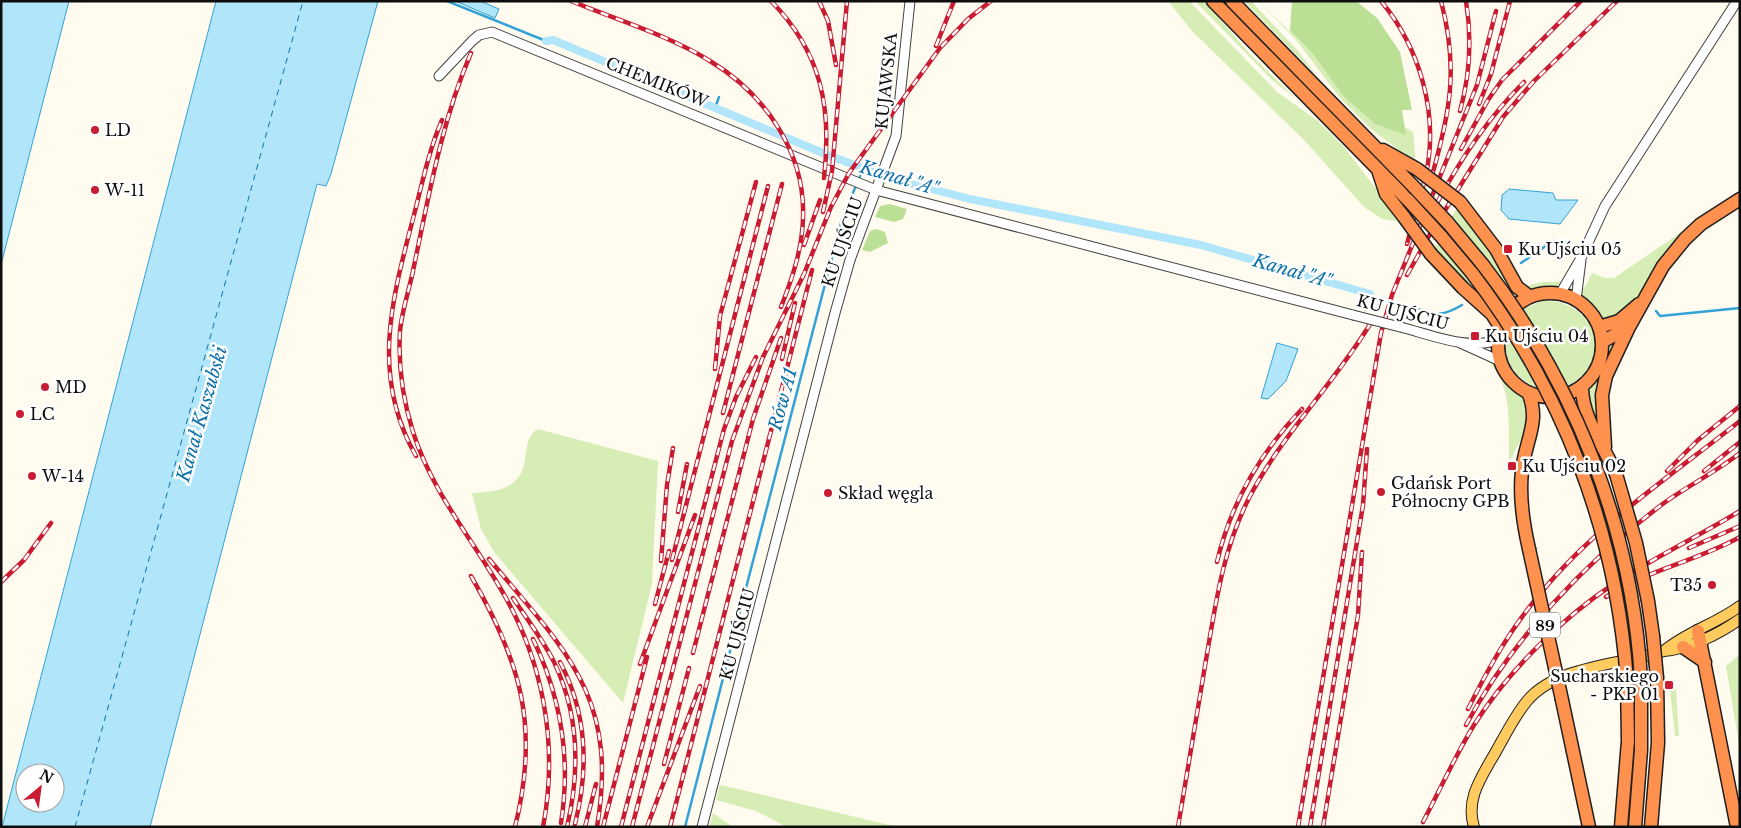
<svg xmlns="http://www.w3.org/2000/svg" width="1741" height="828" viewBox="0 0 1741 828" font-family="'Libre Baskerville',serif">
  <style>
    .green { fill: #d7edb6 }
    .forest { fill: #bbdf94 }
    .water { fill: #b0e5fa; stroke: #32a2d7; fill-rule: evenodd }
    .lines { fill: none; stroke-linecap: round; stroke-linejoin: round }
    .stream { stroke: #32a2d7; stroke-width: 2.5 }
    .canal { stroke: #b0e5fa; stroke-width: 8 }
    .ferry { stroke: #0e72a9; stroke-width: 1; stroke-dasharray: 6 5; stroke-linecap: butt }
    .minor-casing { stroke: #414141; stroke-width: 11 }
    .major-casing { stroke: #1f1f1f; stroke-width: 12 }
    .highway-casing { stroke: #1f1f1f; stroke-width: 15 }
    .minor { stroke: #fff; stroke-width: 9 }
    .major { stroke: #ffcb5f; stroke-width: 10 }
    .highway { stroke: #fe914e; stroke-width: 12 }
    .rail-casing { stroke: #c91c32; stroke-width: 4.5 }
    .rail { stroke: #fff; stroke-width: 2.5; stroke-dasharray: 8; stroke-linecap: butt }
    .minor-bridge-casing { stroke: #414141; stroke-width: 11; stroke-linecap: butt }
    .highway-bridge-casing { stroke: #1f1f1f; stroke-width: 15; stroke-linecap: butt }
    .minor-bridge { stroke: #fff; stroke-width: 9 }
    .highway-bridge { stroke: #fe914e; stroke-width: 12 }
    .poi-dot { fill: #c91c32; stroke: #fff; stroke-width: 2 }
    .labels { text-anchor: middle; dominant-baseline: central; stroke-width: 5; stroke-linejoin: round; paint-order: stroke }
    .shield { fill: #fff; stroke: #565656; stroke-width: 1 }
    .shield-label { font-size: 15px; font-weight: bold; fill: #0e0e0e }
    .street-label { font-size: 16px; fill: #0e0e0e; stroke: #fff }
    .poi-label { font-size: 16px; fill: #0e0e0e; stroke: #fff; text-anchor: start }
    .water-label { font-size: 18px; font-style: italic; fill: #0e72a9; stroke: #fff }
  </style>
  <rect width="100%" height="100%" fill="#fffbef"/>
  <path class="green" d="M1168,1H1189L1277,92L1318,121L1343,146L1402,222L1382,219L1364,207L1304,140L1192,31Z
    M1195,1H1204L1251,55L1296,99L1272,80Z
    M1244,1H1251L1298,51L1318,77Z
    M1258,1L1313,54L1344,97L1375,124L1406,134L1405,127L1413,132L1416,163L1371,129L1340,98L1297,41Z
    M1292,70L1411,190L1410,195L1289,73Z
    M1458,206L1470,219L1512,286L1509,290L1451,218Z
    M1696,222L1625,313L1604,319L1584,299L1580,289L1585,287L1592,273L1605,278H1614Z
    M1438,241L1484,297L1474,293L1434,249Z
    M1543,282H1563C1554,291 1534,291 1522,287Z
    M1542,301C1596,298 1615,360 1568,386L1523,309Z
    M1507,332L1541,389C1516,381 1499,358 1507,332Z
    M1621,335L1616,345L1600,431L1586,394L1602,368L1609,346Z
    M1485,358C1498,364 1499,375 1509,385C1517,392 1523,397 1529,406L1526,430L1511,459H1509C1508,422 1514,385 1485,358Z
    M538,429L658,461L652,584L623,703L494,552L481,529L472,493C548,492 512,443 538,429Z
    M1740,654V750L1726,666Z
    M1670,689H1676L1679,736H1675Z
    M720,785L738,789L898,827H787L756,811L716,800Z
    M713,813L733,827H709Z"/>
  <path class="forest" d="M1292,1H1356L1377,18L1400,52L1412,110H1402L1406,135L1375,124L1344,97L1313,54L1290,31Z
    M890,204L907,209L903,219L894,222L875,217L880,206Z
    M876,229L885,232L888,243L870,252L862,250L870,231Z"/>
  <path class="water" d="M1,1H69L1,265Z
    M216,1H378L331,174L326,186L317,184L150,827H2ZM25,773H55V803H25Z
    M455,1H480L499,9L495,18Z
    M1509,189L1553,193L1556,200H1578L1560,224L1509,219L1501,210L1502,195Z
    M1277,343L1298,349L1286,381L1268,399L1261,398Z"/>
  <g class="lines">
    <path class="stream" d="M447,1L546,41
      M715,108L719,97
      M1521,263L1553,241L1565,242
      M1406,306C1432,312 1437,320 1462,305
      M1656,311L1660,316L1740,308
      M733,638L842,219L863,169
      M685,827L731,647"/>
    <path class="canal" d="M546,41L553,40L830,156L893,179L970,199L1201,245L1370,294"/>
    <path class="ferry" d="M75,827L303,1"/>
    <g class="minor-casing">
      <path id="minor" d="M439,76L472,41L479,35L492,32L876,190L1353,315
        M1560,294L1581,258L1605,206L1737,1
        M1576,300L1581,260
        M1404,328C1434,336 1468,350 1498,340
        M1458,342L1500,361
        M702,827L835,313L850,260L896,136L910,1"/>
    </g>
    <g class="major-casing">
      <path id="major" d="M1664,651C1686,632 1716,624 1740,606
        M1474,827C1466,801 1479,781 1491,760C1503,740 1513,718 1527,701C1557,665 1621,665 1664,651C1689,649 1719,634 1740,619"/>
    </g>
    <g class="highway-casing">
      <path id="highway" d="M1213,1L1408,200
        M1232,1L1412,185
        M1383,150L1417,169
        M1379,173L1386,194L1404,217
        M1460,202L1496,249L1517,287L1530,297
        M1448,223L1483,265
        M1441,236L1472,273
        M1431,254L1463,288L1492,314L1501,328
        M1498 345a52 52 0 1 1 104 0a52 52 0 1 1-104 0Z
        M1599,327L1619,321L1639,304
        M1602,342L1629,327L1663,266L1685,239L1701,224L1740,199
        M1582,387C1582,418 1604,446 1616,474
        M1528,392C1541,422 1525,440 1522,471C1519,498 1523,523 1529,549
        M1605,447L1602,395L1606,376L1629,327
        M1648,601L1653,636
        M1698,631L1737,827
        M1683,647L1705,662
        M1562,700L1589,827
        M1621,827L1628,741L1627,680
        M1635,827L1641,750V679
        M1651,827L1658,743L1657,678"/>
    </g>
    <use href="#minor" class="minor"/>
    <use href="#major" class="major"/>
    <use href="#highway" class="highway"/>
    <g class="rail-casing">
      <path id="rail" d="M571,1C617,20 668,35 710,61C765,94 806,153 803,219C802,250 792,279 781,307
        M771,1C822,53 832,108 824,178
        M819,1L828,21L836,65
        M1381,1C1420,48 1439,114 1426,174C1421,197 1413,221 1407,244
        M936,46L954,1
        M471,53C442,120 429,195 414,266C410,288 402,309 400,331C398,364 403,400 413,432C431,489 469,535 499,586C543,658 559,744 543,827
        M1479,104L1491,74L1510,1
        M1460,111C1470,75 1472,38 1466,1
        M1461,149L1488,100L1502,80L1581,1
        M1431,179C1450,113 1459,69 1441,1
        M1437,203C1461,158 1488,118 1524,82
        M823,212L832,171L847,1
        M804,245L820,200
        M1407,275L1429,236L1503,117L1534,81L1617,1
        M782,359L795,303
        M715,369L720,316L756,182
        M723,413L782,184
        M416,456C370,375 392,299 414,215C422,184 429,150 442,120
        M1667,471L1698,440L1740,406
        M1704,471L1740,442
        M678,512L687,464
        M1689,548L1740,526
        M489,559C566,651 619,697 597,827
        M672,560L768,186
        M661,561L667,485L673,448
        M1217,562C1231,502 1260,453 1302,409
        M471,576C521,662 540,727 515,827
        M1,582L24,560L51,523
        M1606,597C1647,570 1697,561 1740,537
        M513,598C527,619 543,640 554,662C579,714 580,772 567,827
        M655,604L669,551
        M533,639C561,697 571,760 561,823
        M693,653L753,419L781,338
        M560,662C587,713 589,769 575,824
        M640,664L695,515
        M1468,709C1488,669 1510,629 1540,594C1595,526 1672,475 1740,421
        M1466,725C1513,638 1585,562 1664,503C1689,485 1716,472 1740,453
        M664,764L689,668
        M1423,822C1440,790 1455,756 1474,725C1508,671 1562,618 1615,583C1655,557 1699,536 1740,511
        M585,827L596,784
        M603,827L647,657
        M621,827L724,429L736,397L756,357
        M632,827L732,441L763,357L804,274L831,207L849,173L940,48L968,19L991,1
        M647,827L700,686
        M670,827L812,270
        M1178,827C1187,773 1196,719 1205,666C1215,608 1222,551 1249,498C1282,434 1335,383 1372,321
        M1298,827L1381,333L1392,295L1477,85L1496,11
        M1310,827L1363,505L1367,449
        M1323,827L1358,615L1362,552"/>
    </g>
    <use href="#rail" class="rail"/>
    <g class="minor-bridge-casing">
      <path id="minor-bridge" d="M1353,315L1404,328"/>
    </g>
    <g class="highway-bridge-casing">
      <path id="highway-bridge" d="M1417,169L1460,202
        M1412,185L1448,223
        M1408,200L1441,236
        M1404,217L1431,254
        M1483,265C1575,384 1632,528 1641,679
        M1472,273C1563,392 1616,530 1627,680
        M1616,474L1636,543L1648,601
        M1529,549L1562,700
        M1653,636L1657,678"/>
    </g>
    <use href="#minor-bridge" class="minor-bridge"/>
    <use href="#highway-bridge" class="highway-bridge"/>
  </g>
  <g class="poi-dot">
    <circle cx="95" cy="130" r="5"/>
    <circle cx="95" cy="190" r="5"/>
    <rect x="1503" y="244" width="10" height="10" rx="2.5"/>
    <rect x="1470" y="331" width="10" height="10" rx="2.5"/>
    <circle cx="45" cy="387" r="5"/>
    <circle cx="20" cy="414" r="5"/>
    <rect x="1507" y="461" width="10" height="10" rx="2.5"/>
    <circle cx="32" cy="476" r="5"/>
    <circle cx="1381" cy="492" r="5"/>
    <circle cx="828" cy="493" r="5"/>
    <circle cx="1712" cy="585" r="5"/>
    <rect x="1664" y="680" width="10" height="10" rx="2.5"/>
  </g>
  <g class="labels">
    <rect class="shield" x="1530" y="612.5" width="30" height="25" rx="4"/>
    <g class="shield-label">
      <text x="1545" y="625">89</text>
    </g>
    <g class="street-label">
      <text transform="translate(886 81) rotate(-84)">KUJAWSKA</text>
      <text transform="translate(657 82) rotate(22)">CHEMIKÓW</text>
      <text transform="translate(842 242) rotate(-71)">KU UJŚCIU</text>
      <text transform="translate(1403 312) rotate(15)">KU UJŚCIU</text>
      <text transform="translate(737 634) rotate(-75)">KU UJŚCIU</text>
    </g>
    <g class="poi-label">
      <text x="105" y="130">LD</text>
      <text x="105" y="190">W-11</text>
      <text x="1518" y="249">Ku Ujściu 05</text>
      <text x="1485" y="336">Ku Ujściu 04</text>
      <text x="55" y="387">MD</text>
      <text x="30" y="414">LC</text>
      <text x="1522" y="466">Ku Ujściu 02</text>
      <text x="42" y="476">W-14</text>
      <text x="1391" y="483">Gdańsk Port<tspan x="1391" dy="18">Północny GPB</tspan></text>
      <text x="838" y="493">Skład węgla</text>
      <text x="1702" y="585" text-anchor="end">T35</text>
      <text x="1659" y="676" text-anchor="end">Sucharskiego<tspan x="1659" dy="18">- PKP 01</tspan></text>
    </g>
    <g class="water-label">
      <text transform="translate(899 178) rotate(17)">Kanał "A"</text>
      <text transform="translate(1292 271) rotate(16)">Kanał "A"</text>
      <text transform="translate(783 399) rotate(-75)">Rów A1</text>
      <text transform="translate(202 414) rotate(-74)">Kanał Kaszubski</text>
    </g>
  </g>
  <rect width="1741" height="828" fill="none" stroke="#0e0e0e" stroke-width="5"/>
  <g transform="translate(40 788) rotate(29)"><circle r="24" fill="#ffffff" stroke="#9f9f9f"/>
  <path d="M0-4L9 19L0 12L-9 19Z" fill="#c91c32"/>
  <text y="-8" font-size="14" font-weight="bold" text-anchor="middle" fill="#0e0e0e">N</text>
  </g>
</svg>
